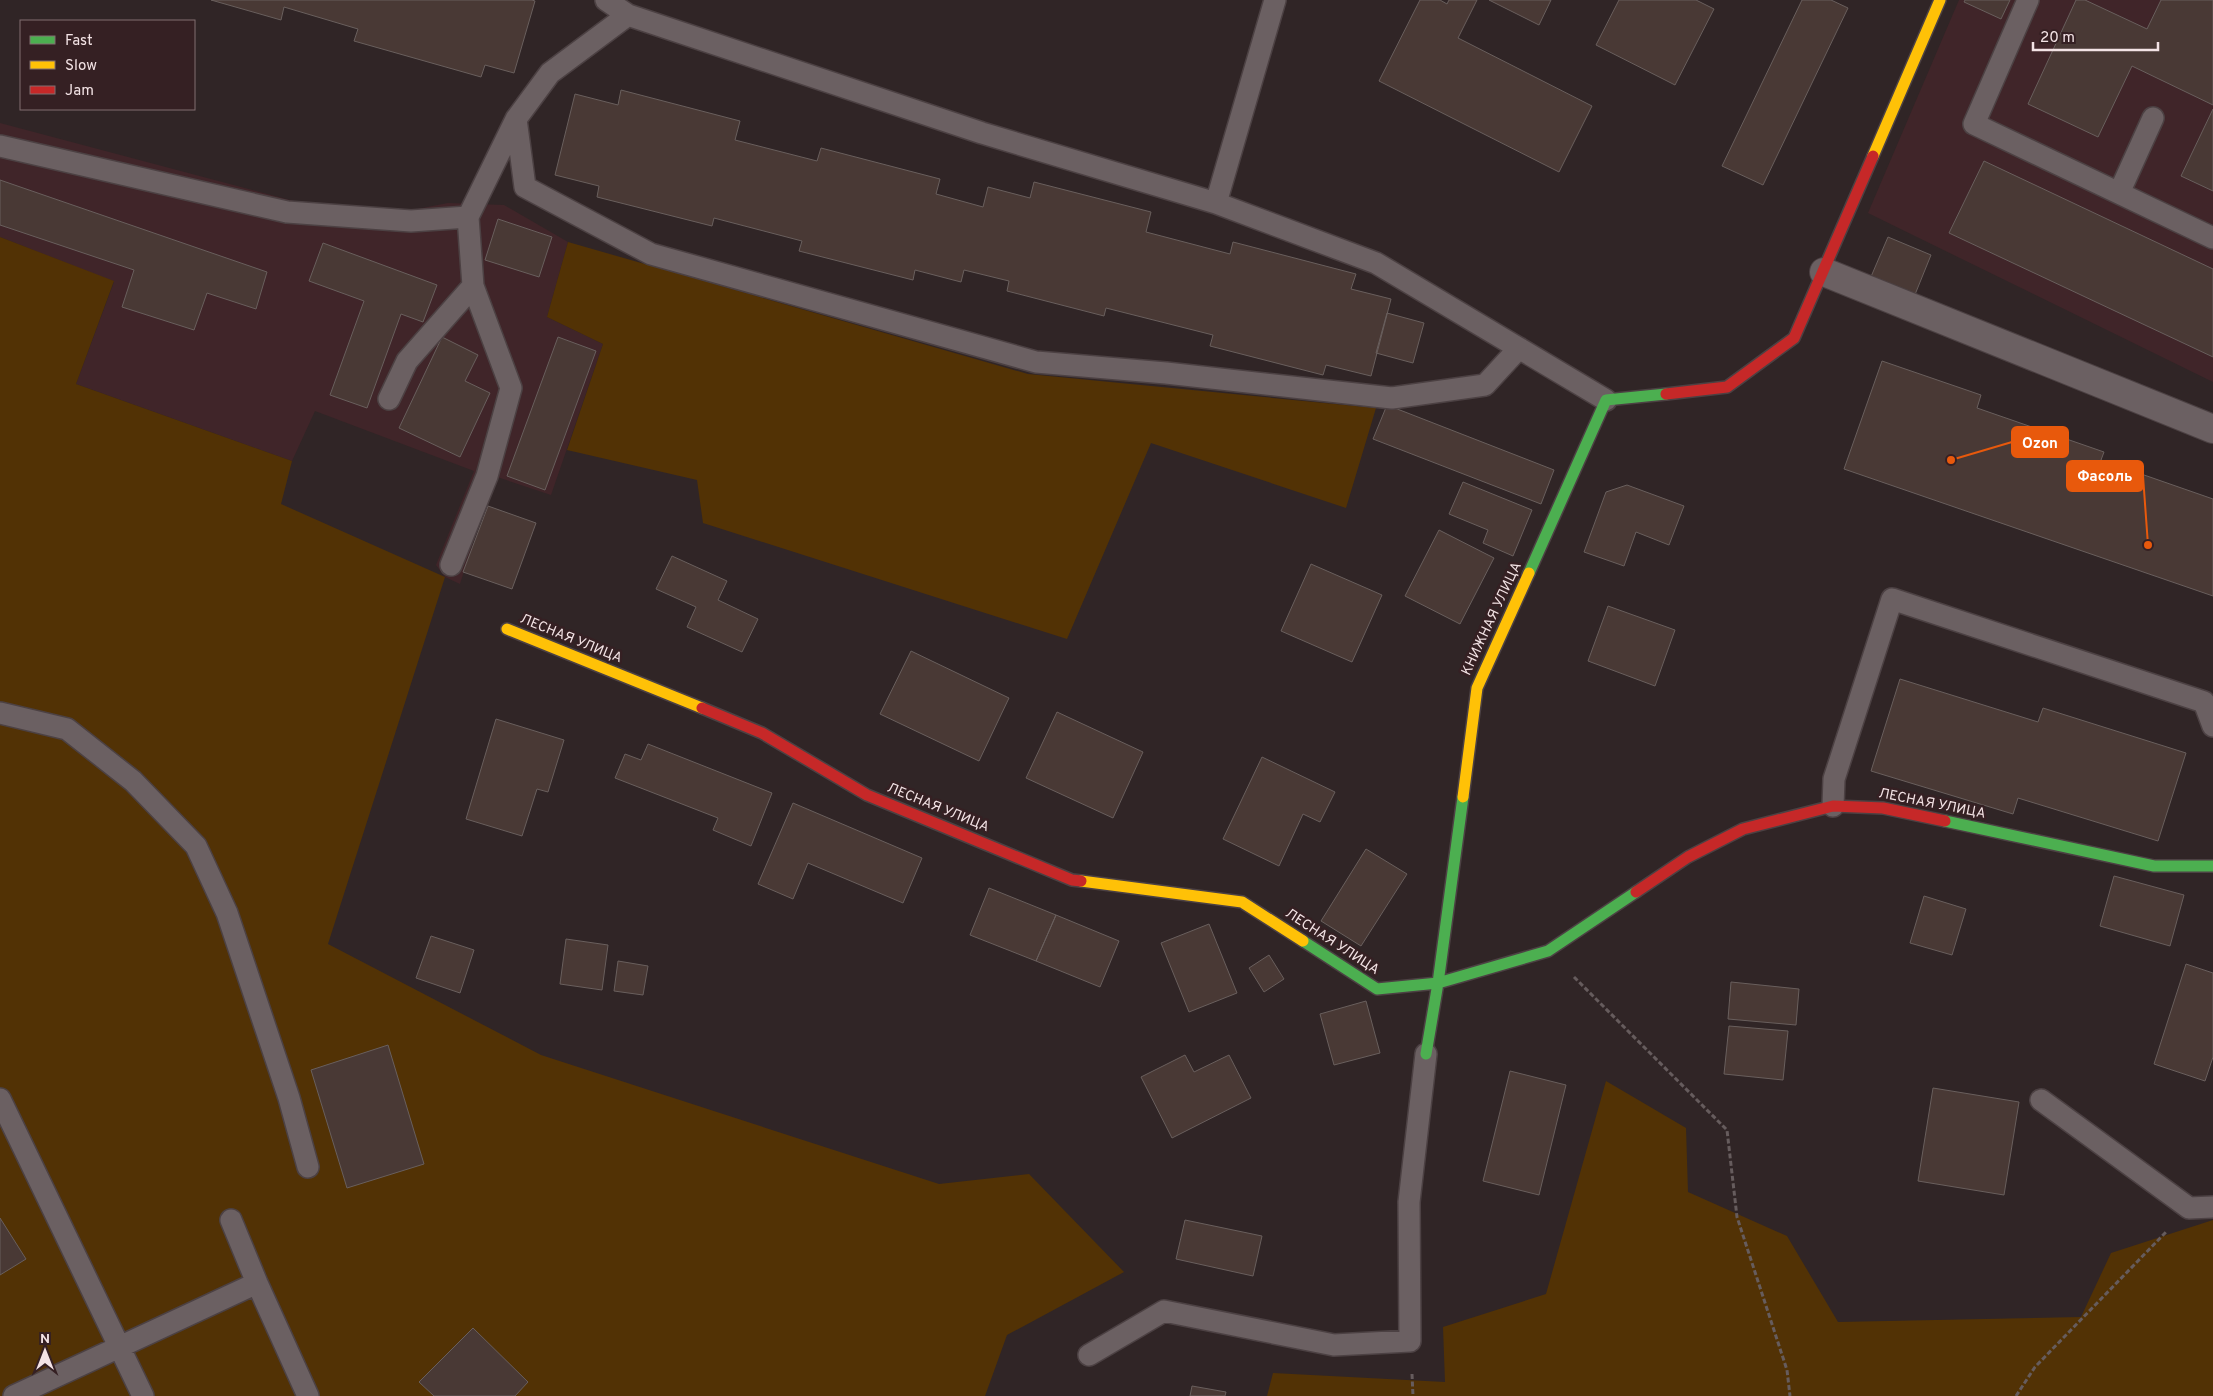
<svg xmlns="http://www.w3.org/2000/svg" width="2213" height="1396" viewBox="0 0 2213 1396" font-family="Overpass,sans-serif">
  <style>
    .built { fill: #402529 }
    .green { fill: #523205 }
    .building { fill: #493935; stroke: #695f5d }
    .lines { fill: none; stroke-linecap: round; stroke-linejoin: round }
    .lane-casing { stroke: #4c4143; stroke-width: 24 }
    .street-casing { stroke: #4c4143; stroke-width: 30 }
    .fast-casing { stroke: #4c4143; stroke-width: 14 }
    .slow-casing { stroke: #4c4143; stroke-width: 14 }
    .jam-casing { stroke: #4c4143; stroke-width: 14 }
    .path { stroke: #665c5d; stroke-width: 3; stroke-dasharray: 5 2.5; stroke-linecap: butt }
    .lane { stroke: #6b6062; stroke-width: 21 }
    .street { stroke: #6b6062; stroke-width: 28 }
    .fast { stroke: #4caf50; stroke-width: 11 }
    .slow { stroke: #ffc107; stroke-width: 11 }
    .jam { stroke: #c62828; stroke-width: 11 }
    .labels { text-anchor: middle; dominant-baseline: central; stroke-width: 5; stroke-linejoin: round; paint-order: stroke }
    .street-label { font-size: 14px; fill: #f3e3e5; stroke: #352023 }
    .leader { fill: none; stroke: #e8590c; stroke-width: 2 }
    .callout-dot { fill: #e8590c; stroke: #352023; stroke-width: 2 }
    .callout { fill: #e8590c; stroke: #e8590c; stroke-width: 2 }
    .callout-label { font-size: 15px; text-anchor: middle; font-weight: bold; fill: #fff }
  </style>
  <rect width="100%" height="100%" fill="#302526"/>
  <path class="built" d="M1959,0H2213V382L1868,213Z
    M0,123L301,203L407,211L448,203L504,205L568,242L547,317L603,344L551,495L494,476L460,584L445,577L436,565L474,471L315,411L292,461L76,384L114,282L0,237Z"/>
  <path class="green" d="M0,237L114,281L76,384L292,461L281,504L445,577L328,944L541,1055L939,1184L1029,1174L1124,1272L1007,1335L985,1396H0Z
    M568,242L1028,374L1376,408L1346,508L1151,443L1067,639L703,523L697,480L567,450L603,344L547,317Z
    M1606,1081L1686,1128L1688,1192L1787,1236L1838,1322L2081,1317L2111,1253L2213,1220V1396H1267L1273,1373L1445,1382L1443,1327L1546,1294Z"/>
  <path class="building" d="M211,0H532L535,1L514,73L485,65L481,77L354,41L358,29L284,7L281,20Z
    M1420,0H1440L1447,4L1449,0H1477L1458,38L1592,106L1559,172L1379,81Z
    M1489,0H1551L1539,25Z
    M1619,0H1696L1714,9L1675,85L1596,45Z
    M1802,0H1831L1848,8L1763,185L1722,166Z
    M1965,0H2010L2001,19L1964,2Z
    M2076,0H2085L2147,29L2161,0H2213V105L2132,66L2098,137L2028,104Z
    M621,90L740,121L735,140L817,161L821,148L940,179L936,194L983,207L988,187L1030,198L1034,182L1151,212L1146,232L1230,254L1233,242L1356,274L1351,289L1391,299L1371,376L1326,365L1323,375L1210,346L1213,335L1106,308L1104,316L1007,291L1009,281L964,270L961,282L915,270L913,280L799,251L802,241L714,218L712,226L597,197L599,186L555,175L575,94L618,105Z
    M2213,109V191L2181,176Z
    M1984,161L2213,269V357L1949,233Z
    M0,180L267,272L256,309L207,293L194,330L122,307L134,270L0,225Z
    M498,219L552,237L539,277L485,260Z
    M1888,237L1931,255L1914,297L1870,279Z
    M323,243L437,285L423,322L401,314L367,408L330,395L364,301L309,281Z
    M1387,313L1424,323L1413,363L1376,353Z
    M442,337L478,355L465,381L490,393L460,457L399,428Z
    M558,337L596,351L545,490L507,476Z
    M1882,361L1981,395L1977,408L2104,452L2101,460L2213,499V596L1844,469Z
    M1387,405L1554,470L1541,504L1373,439Z
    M1463,482L1532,510L1513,556L1483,543L1488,530L1449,514Z
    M1627,485L1684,506L1669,545L1636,532L1624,566L1584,552L1606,492Z
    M488,506L536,523L512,589L463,572Z
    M1439,530L1494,558L1460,624L1405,596Z
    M672,556L727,581L718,600L758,619L742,652L687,627L696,607L656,589Z
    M1311,564L1382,595L1352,662L1281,631Z
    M1608,606L1675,630L1655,686L1588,661Z
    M911,651L1009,698L979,761L880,714Z
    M1900,679L2038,722L2043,708L2186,753L2158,841L2018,798L2013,814L1871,771Z
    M1057,712L1143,752L1113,818L1026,778Z
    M496,719L564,740L548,792L537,789L522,836L466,819Z
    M648,744L772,793L751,846L713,830L718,818L615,778L625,754L641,760Z
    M1262,757L1335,792L1320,822L1303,814L1279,866L1223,839Z
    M793,803L922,858L903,903L808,863L793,899L758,884Z
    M1366,849L1407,874L1361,946L1321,921Z
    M2114,876L2184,895L2170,946L2100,926Z
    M989,888L1056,915L1036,961L970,935Z
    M1924,896L1966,909L1952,955L1910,943Z
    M1056,915L1119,941L1100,987L1036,961Z
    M1209,924L1237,993L1189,1012L1161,943Z
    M431,936L474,950L460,993L416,978Z
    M566,939L608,945L602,990L560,984Z
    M1269,955L1284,979L1264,992L1249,968Z
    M618,961L648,966L643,995L614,991Z
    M2186,964L2213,973V1057L2205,1081L2154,1064Z
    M1731,982L1799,989L1796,1025L1728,1019Z
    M1366,1001L1380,1053L1334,1065L1320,1014Z
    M1729,1026L1788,1031L1783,1080L1724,1074Z
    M388,1045L424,1164L347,1188L311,1070Z
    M1185,1055L1194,1072L1229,1055L1251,1098L1172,1138L1141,1077Z
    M1510,1071L1566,1085L1539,1195L1483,1181Z
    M1933,1088L2019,1102L2004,1195L1918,1181Z
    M0,1218L26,1259L0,1275Z
    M1185,1220L1262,1236L1253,1276L1176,1259Z
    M473,1328L528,1382L515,1396H434L419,1382Z
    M1192,1386L1226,1392L1225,1396H1190Z"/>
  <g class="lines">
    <g class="lane-casing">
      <path id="lane" d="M606,0L628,15L982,133L1216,203L1376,263L1606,400
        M2028,0L1974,124L2213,238
        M516,119L525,187L651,254L1036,362L1166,373L1392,398L1485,385L1519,348
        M0,146L287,212L411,221L468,217
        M2119,193L2153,118
        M1216,203L1275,0
        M389,399L407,361L473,286
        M451,565L487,476L511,388L473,286L468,217L516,119L550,73L628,15
        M0,713L67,729L133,781L196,846L227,913L289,1098L308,1167
        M1833,806L1834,779L1892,599L2204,702L2213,726
        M0,1099L143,1396
        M2041,1100L2189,1208L2213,1207
        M231,1220L257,1283L308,1396
        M1089,1355L1164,1311L1334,1345L1410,1341L1409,1202L1426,1054
        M14,1396L257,1283"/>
    </g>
    <g class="street-casing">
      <path id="street" d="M1824,272L2213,429"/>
    </g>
    <g class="fast-casing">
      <path id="fast" d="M1529,573L1606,400L1666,394
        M1945,821L2154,866H2213
        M1303,941L1377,989L1438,983L1548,951L1636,892
        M1426,1054L1438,983L1463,797"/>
    </g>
    <g class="slow-casing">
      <path id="slow" d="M1873,156L1940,0
        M507,629L702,708
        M1463,797L1477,688L1529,573
        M1081,881L1242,902L1303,941"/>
    </g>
    <g class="jam-casing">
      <path id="jam" d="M1666,394L1727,387L1794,338L1873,156
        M702,708L762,733L867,795L1072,880L1081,881
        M1636,892L1688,857L1743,829L1833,806L1883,808L1945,821"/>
    </g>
    <path class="path" d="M1574,977L1727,1130L1737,1217L1787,1370L1790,1396
      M1412,1374L1413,1396
      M2016,1396L2035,1367L2166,1232"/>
    <use href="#lane" class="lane"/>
    <use href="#street" class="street"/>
    <use href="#fast" class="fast"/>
    <use href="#slow" class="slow"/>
    <use href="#jam" class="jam"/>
  </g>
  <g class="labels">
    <g class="street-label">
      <text transform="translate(1492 619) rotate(-65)">КНИЖНАЯ УЛИЦА</text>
      <text transform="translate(571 639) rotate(22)">ЛЕСНАЯ УЛИЦА</text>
      <text transform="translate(1932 804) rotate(11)">ЛЕСНАЯ УЛИЦА</text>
      <text transform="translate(938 808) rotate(22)">ЛЕСНАЯ УЛИЦА</text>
      <text transform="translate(1332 942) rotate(33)">ЛЕСНАЯ УЛИЦА</text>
    </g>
  </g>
  <path class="leader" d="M1951 460L2012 442M2148 545L2143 476"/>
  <g class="callout-dot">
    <circle cx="1951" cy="460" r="5"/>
    <circle cx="2148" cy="545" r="5"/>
  </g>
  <g class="callout">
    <rect x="2012" y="427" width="56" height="30" rx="5"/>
    <rect x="2067" y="461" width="76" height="30" rx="5"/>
  </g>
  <g class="callout-label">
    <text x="2040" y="448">Ozon</text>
    <text x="2105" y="481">Фасоль</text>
  </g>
  <rect x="20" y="20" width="175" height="90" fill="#352023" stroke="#816e71"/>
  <rect x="30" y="36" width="25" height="8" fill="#4caf50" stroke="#816e71"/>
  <text x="65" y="45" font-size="15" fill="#f3e3e5">Fast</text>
  <rect x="30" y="61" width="25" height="8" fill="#ffc107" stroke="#816e71"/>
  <text x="65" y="70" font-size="15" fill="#f3e3e5">Slow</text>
  <rect x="30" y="86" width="25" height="8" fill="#c62828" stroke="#816e71"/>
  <text x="65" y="95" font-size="15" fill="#f3e3e5">Jam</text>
  <g transform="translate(45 1351)" stroke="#352023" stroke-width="4" paint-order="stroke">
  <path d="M0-4L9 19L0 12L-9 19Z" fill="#f3e3e5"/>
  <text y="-8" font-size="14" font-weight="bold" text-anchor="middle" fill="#f3e3e5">N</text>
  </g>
  <path d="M2033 42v8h125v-8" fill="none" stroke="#f3e3e5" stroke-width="2.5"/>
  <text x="2040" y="42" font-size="15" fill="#f3e3e5" stroke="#352023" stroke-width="4" paint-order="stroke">20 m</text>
</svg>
